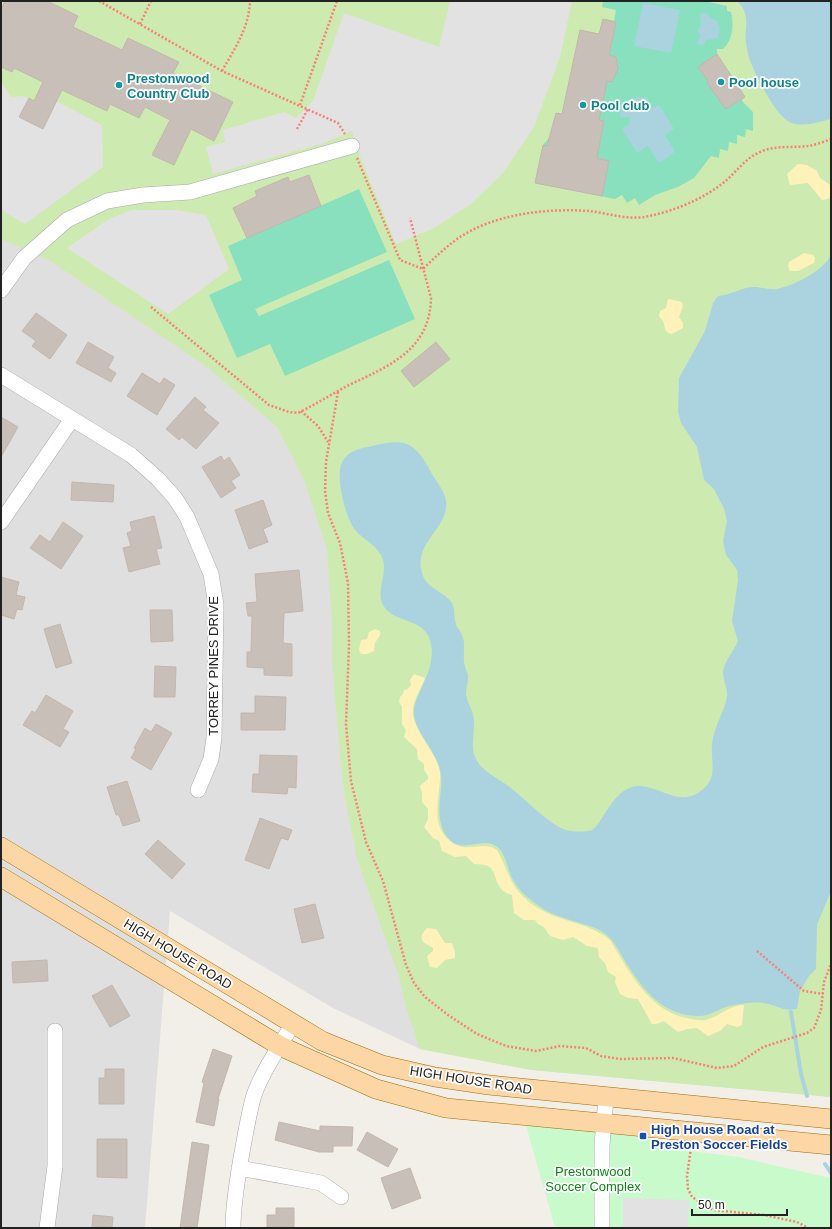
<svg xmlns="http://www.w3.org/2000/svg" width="832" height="1229" viewBox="0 0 832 1229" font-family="Helvetica,sans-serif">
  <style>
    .residential { fill: #e0dfdf }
    .grass { fill: #cdebb0 }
    .sand { fill: #fff1ba }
    .park { fill: #c8facc }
    .pitch { fill: #88e0be }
    .parking { fill: #e2e2e2 }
    .water { fill: #aad3df }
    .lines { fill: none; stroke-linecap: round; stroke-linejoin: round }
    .stream { stroke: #aad3df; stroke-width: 4 }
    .building { fill: #c7bfb8; stroke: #c4b6ab }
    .minor-casing { stroke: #a9a9a9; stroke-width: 16 }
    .major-casing { stroke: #a06b00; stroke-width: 20 }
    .path { stroke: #fa8072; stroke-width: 2.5; stroke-dasharray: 2 2; stroke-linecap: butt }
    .minor { stroke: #fff; stroke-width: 15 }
    .major { stroke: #fcd6a4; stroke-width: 19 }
    .culture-dot { fill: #0f9aa8; stroke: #fff; stroke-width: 1.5 }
    .transit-dot { fill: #1a4fb4; stroke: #fff; stroke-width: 1.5 }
    .labels { text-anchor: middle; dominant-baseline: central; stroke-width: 3.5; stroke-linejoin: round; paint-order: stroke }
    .culture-label { font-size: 13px; font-weight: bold; fill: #0d838f; stroke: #fff; text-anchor: start }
    .street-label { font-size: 13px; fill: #222; stroke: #fff }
    .transit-label { font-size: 13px; font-weight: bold; fill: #164399; stroke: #fff; text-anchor: start }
    .park-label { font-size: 13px; fill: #0c8416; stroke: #fff }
  </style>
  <rect width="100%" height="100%" fill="#f2efe9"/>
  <path class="residential" d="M1,1H831V1097L532,1070L420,1049L333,1008L170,911L145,1228H1Z"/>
  <path class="grass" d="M1,1H831V1097L532,1070L420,1049L406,1008L399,977L357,859L345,799L340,757L332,660V624L327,549L304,480L277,427L207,367L49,260L1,239Z"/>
  <path class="sand" d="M798,164L807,165L817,171L820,178L830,185L831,196L828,199L822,200L808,183L790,185L787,174Z
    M804,253L813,255L815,258L814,263L798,271H790L788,266L789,262Z
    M668,299L682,302L683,306L679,317L683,323V328L672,334C663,332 666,328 663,321C662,319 660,318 659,316L660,311L666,308Z
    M375,629L380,631V635L375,643L374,651L367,654H361L359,650L361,640L367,639L369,632Z
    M414,674L425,678C421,690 411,703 413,715C416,735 438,754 440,773C441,795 429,823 449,840C466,856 482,839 497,850C505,863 508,879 518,891C545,924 582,917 610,940C629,971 648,1010 686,1018C692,1019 699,1021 705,1020C719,1017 729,1005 744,1005L742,1025L737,1027L727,1024L720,1031L708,1036L697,1028L687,1029L678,1032L664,1021L656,1024H652L638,999L628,998L620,994L615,982L616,977L608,972L605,963L599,957L598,948L587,946L573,937L563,940L550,936L544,927L538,924L535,920H524L514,913L512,895C509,894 506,893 503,891C490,876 500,864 474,864L466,856L455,857L442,851L439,841L433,838L424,827L428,819V809L422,802V793L420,786L428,779V776L424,770V764L418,759L417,749L404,737L406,730L402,724V707L399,702L400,697L403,694L404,690L408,689L411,685L410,680Z
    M427,928L436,929L445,943H452L455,952V958L445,960L437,968L430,967L427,956L433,951V948C427,943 420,944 422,934Z"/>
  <path class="park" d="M525,1122L627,1134L647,1138L682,1150L738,1157L831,1178V1228H555Z"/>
  <path class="pitch" d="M603,1H704L727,6V11L731,12C734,25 733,40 723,49H717V54L743,102L753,112V131L746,129L745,137L737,135V144L729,142L728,151L720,149L719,158L711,156L694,178L678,187L655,195L639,205L635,198L627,203L622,195L615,199L535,183L543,145L550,137L562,114L580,30L599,34L603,19L614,21L616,10L602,7Z
    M359,189L387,252L255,309L259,316L389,260L415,319L285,376L270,344L237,358L209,295L242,280L228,246Z"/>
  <path class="parking" d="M450,1H572L560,57L534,127L503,173L471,204L436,227L396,244L360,157L352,131L324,143L213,174L206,147L225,142L223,130L284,112L296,118L313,101L344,13L439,47Z
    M1,81L11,97L23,96L29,99L20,117L43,129L56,101L102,125L103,167L25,224L1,210Z
    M132,210H176L206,215L229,269L168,314L67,248L109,219Z
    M623,1198L689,1200L688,1228H623Z"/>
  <path class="water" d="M737,1H831V119C819,122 805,127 792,123C776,118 755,74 749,58C748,54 747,48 746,43C744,26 752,16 737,1Z
    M643,3L680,10L671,53L634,46Z
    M703,13H706L712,19L717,21L720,28L718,38L706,40L704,44L700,45L697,43L700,36L698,30L701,25L700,14Z
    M639,97L648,99L644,105L648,110L659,105L674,129L665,135L675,152L659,163L648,146L637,153L622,129C627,126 631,124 630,117H620C621,105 627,100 639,97Z
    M831,253V891L817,925L816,969L809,976L800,991L797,1009C783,1012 777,1005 763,1003C759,1002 750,1003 746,1003C741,1004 734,1005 729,1006C718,1009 709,1017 697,1016C661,1015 642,988 625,961C619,951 614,940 604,933C593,925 577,923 564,918C550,914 538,906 527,897C520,891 515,884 511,876C507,866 505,852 496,846C480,835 457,860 443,830C434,808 445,789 440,770C436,751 416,733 414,715C412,694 439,670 430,640C424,618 392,623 383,605C375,589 390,571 381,555C375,544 364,540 356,531C346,520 336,480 341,465C345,453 356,449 368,447C402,439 413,438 431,472C435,480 441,486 444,494C457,524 412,540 422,573C426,589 444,591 452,603C455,609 454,614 455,620C458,632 457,624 462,635C466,644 463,652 464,661C464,667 468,672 468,677C468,683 466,689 466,694C467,703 473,710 474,719C475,731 471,742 474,754C476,759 478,764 483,768C491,776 502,781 511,788C525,799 550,825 566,830C573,832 585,832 592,830C599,826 609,804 618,796C646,768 669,810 698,793C722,778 708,759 713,738C716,724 724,711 727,697C728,688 723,681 723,672C724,661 734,651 738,641L732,621L738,580L737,570L726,555L723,541L727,521L724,509L714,489L704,480L697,447L681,423L678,412L679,378L705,331L713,303L718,296C731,295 742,287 754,287C761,287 769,290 776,289C791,287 828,269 831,253Z"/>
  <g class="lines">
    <path class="stream" d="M791,1012L801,1074L807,1096
      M825,1164L831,1173"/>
  </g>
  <path class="building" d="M5,1H47L78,16L73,27L122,50L128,38L179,62L173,73L233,102L214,141L191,129L174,165L152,155L170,120L145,107L139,118L110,104L107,111L62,90L43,129L19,117L29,98L34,101L43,82L14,68L12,72L1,67V9Z
    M603,19L616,22L609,55L616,57L618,69L612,82L607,81L599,120L604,121L597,158L609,161L602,196L535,183L543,145L547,146L556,113L562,114L580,30L599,34Z
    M717,54L745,97L726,109L707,83L708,81L698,67Z
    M309,175L321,206L247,238L233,208L257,196L255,191L288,177L290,182Z
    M36,313L67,335L50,359L32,346L36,341L22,331Z
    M88,342L114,357L108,368L116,373L111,382L76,363Z
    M436,342L450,359L414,387L401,371Z
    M142,373L160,384L164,378L175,385L157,415L127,396Z
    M195,397L206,407L203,410L219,423L196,449L182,437L179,440L166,429Z
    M1,417L18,427L1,457Z
    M221,456L224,461L229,457L240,475L231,481L236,488L221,498L202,467Z
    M72,482L114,485L113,502L71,500Z
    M263,500L272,525L263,529L268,542L249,549L235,510Z
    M154,516L162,548L156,549L160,564L129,572L123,548L131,546L127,533L132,531L130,522Z
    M63,522L83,536L61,569L30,548L40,535L50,542Z
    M299,570L303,611L284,613L283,643L292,644V676L264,675V668L247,667V652H251L252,616H248L246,603L257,602L255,574Z
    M1,577L19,582L16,595L25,597L22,610L17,609L14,619L1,615Z
    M150,610H172L173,641L151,642Z
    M60,624L72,663L56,668L44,629Z
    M155,666L176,667L175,697H154Z
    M46,695L73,711L63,729L69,732L60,747L23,725L32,711L35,713Z
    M255,696L286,697L285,730H241V713H255Z
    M156,724L172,733L151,770L131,758L136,749L134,748L145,728L151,732Z
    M260,755L297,756L296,788L288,787L287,794L252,792L253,774H259Z
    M127,781L140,821L123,826L119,815H116L107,787Z
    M260,818L292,830L288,840L281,838L269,869L245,860Z
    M158,840L185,864L172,879L145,854Z
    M315,904L324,938L302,943L294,909Z
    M47,960L48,981L13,983L12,962Z
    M112,985L130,1016L110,1027L92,996Z
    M213,1049L232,1056L218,1099H219L214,1126L196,1122L204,1083L202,1082Z
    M105,1069H124V1104H99V1078H105Z
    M279,1122L320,1131V1126L353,1127L352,1146H333V1152H319L275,1140Z
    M367,1132L398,1149L388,1167L357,1150Z
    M97,1139H127V1178L97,1177Z
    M192,1142L209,1145L197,1228H180Z
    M410,1168L421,1198L392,1209L381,1178Z
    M276,1208H294V1228H267V1215H276Z
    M93,1215L113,1217L112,1228H92Z"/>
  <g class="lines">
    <g class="minor-casing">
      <path id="minor" d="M1,290L24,258L67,220L107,201L143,195L190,192L352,146
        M1,375L131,455L158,479L175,498L187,517L211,574L216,605L214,738L211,759L198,790
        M1,522L72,419
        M239,1168L321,1183L341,1197
        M47,1228L55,1166V1031
        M233,1228C233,1204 237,1182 241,1158C245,1137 248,1116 254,1095C263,1069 280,1047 293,1023
        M602,1228V1145L606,1098"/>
    </g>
    <g class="major-casing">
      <path id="major" d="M1,847L322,1041L382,1065L435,1077L489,1085L831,1119
        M1,877L280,1046L376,1089L446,1108L831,1145"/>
    </g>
    <path class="path" d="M99,1L222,71L338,123L345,134
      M140,24L151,1
      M222,71C235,48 249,28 250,1
      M300,105L337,1
      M297,129L308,109
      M357,158L400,260L423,269C434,258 445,248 457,239C493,214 546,208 589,211C608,213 629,221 649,216C674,211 703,199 723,183C736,173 744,159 760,152C775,145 792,148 808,146C815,145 824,142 831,139
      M151,307L269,405L289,412L298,413C316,404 332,394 349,385C389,366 430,350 431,298L410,218
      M338,392L326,462L325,491L328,513L340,543L348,583L349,645L346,724L351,781L366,842L383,881L406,965L414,983L425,997L448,1015L477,1034L506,1046L536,1051L560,1046L586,1048L601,1056L620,1059L673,1058L717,1068L734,1066L763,1047L807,1033L814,1028L821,1010L824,982L831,964
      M301,411L318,426L328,442
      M757,951L804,991L823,994
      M691,1148L687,1176L688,1189L692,1197L713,1210L764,1215L797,1222L808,1228"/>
    <use href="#minor" class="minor"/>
    <use href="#major" class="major"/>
  </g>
  <g class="culture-dot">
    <circle cx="721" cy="82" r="4"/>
    <circle cx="119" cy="85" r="4"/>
    <circle cx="583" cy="105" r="4"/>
  </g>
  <rect class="transit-dot" x="639" y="1132" width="8" height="8" rx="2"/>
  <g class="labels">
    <g class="culture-label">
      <text x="127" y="78">Prestonwood<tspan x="127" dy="15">Country Club</tspan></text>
      <text x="729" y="82">Pool house</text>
      <text x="591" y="105">Pool club</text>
    </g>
    <g class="street-label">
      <text transform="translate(213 666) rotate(-90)">TORREY PINES DRIVE</text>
      <text transform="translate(178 954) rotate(31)">HIGH HOUSE ROAD</text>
      <text transform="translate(471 1080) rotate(9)">HIGH HOUSE ROAD</text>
    </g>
    <g class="transit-label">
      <text x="651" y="1129">High House Road at<tspan x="651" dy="15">Preston Soccer Fields</tspan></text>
    </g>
    <g class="park-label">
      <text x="593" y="1171">Prestonwood<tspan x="593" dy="15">Soccer Complex</tspan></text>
    </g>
  </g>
  <rect width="832" height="1229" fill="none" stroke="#222222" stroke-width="4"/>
  <path d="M692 1209v6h95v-6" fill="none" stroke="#222222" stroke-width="2"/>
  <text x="698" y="1209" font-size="12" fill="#222222" stroke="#ffffff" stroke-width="3" paint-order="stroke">50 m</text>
</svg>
